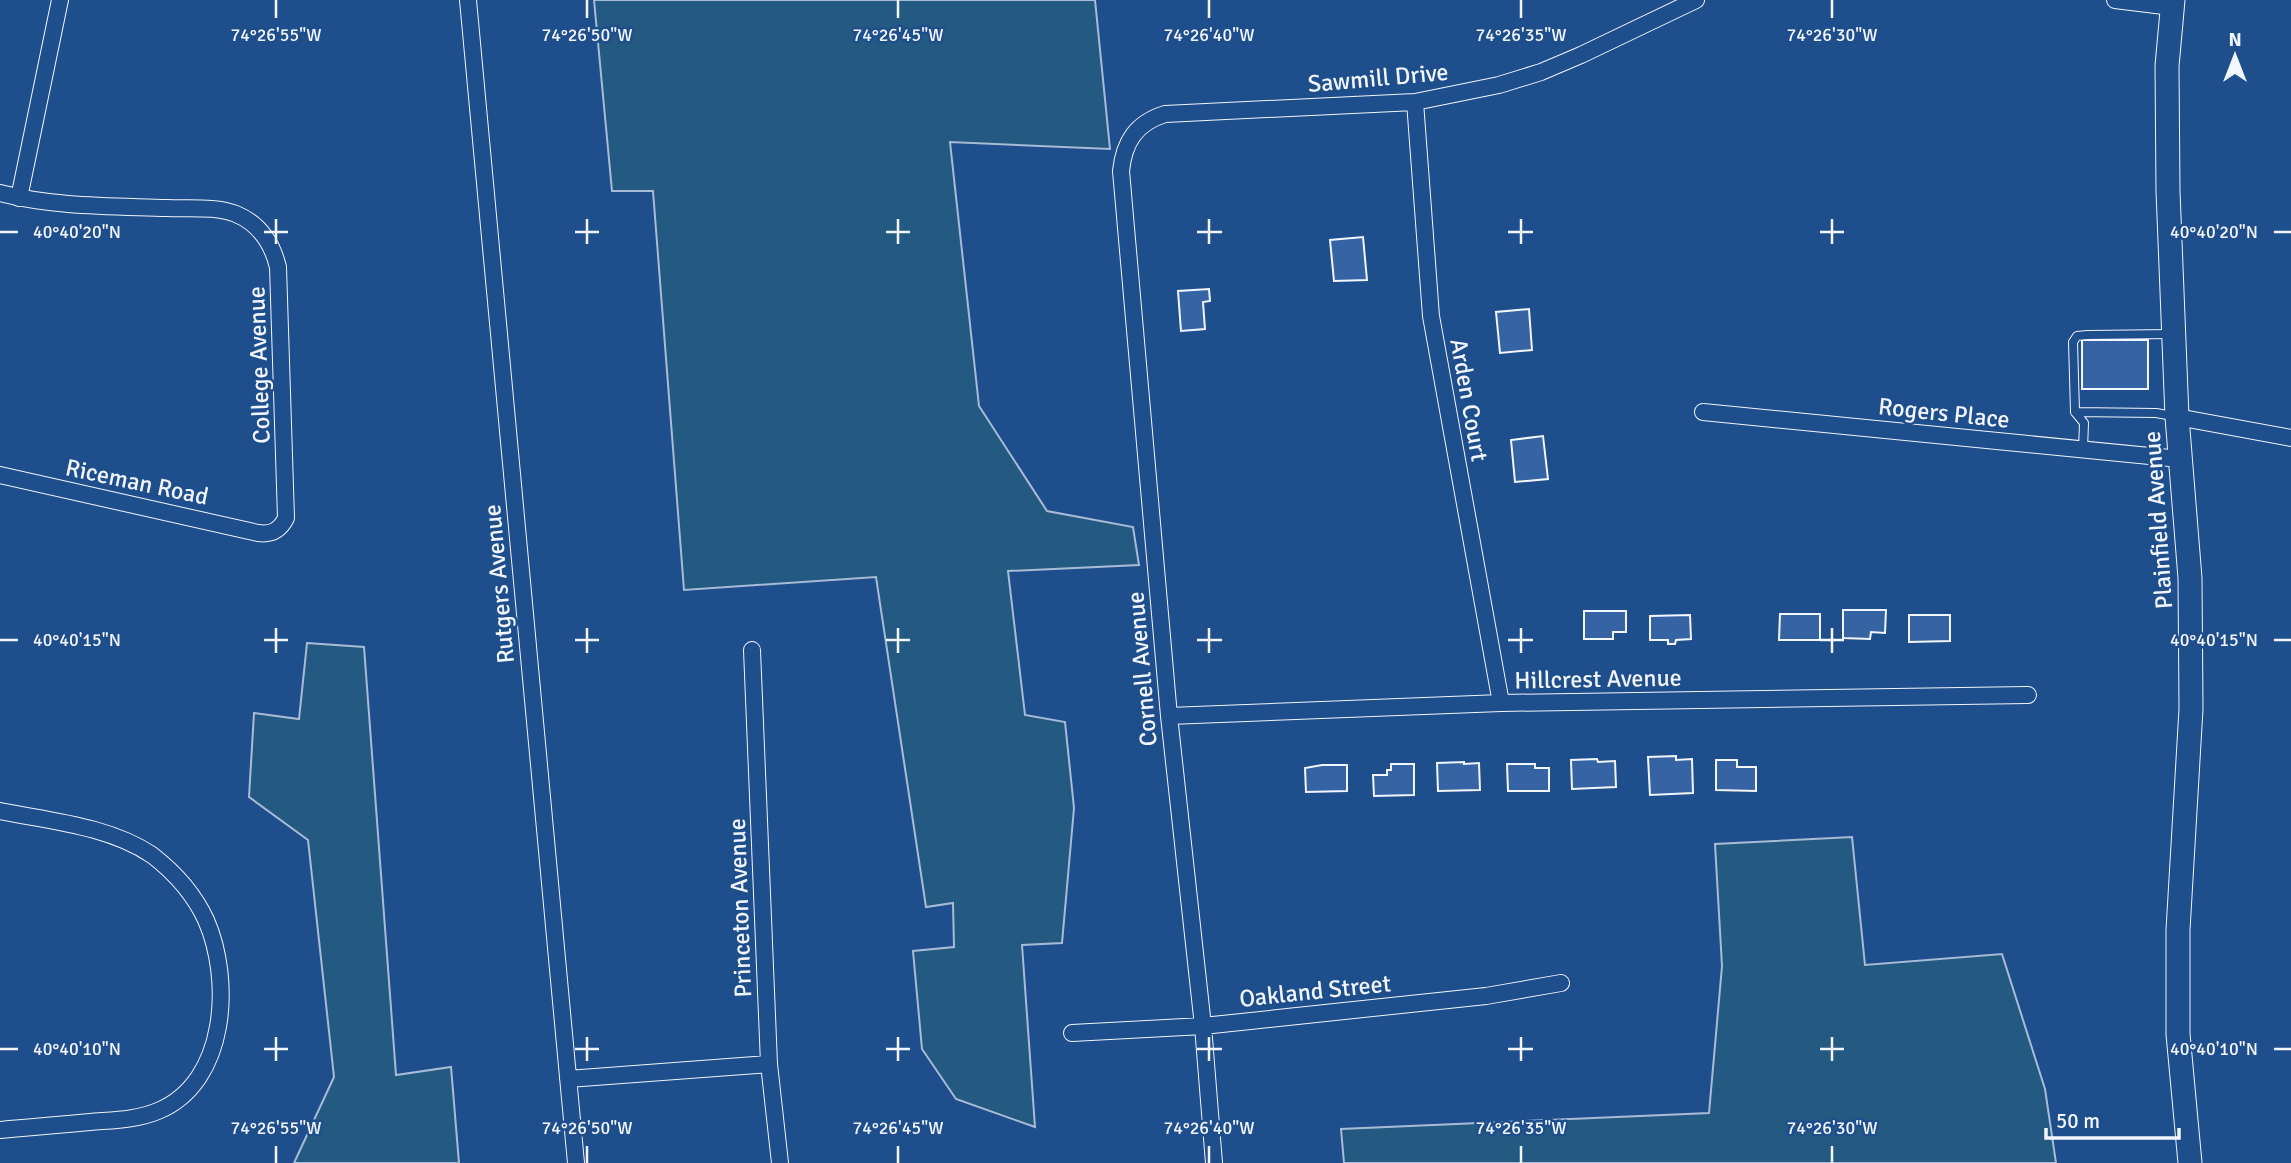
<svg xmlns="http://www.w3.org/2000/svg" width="2291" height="1163" viewBox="0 0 2291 1163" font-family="Signika,sans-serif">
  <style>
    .green { fill: #245a82; stroke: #a8bbd7; stroke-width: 2 }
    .building { fill: #3563a3; stroke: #f2f6ff; stroke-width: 2 }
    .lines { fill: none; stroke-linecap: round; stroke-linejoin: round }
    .service-casing { stroke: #f2f6ff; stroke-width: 10 }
    .minor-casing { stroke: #f2f6ff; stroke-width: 18 }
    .secondary-casing { stroke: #f2f6ff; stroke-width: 25 }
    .service { stroke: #1f4e8c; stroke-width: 8 }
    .minor { stroke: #1f4e8c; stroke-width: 16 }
    .secondary { stroke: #1f4e8c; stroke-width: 23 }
    .ticks { fill: none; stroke: #f2f6ff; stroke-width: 2.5 }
    .labels { text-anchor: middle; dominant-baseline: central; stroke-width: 5; stroke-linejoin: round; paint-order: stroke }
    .street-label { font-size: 24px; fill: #f2f6ff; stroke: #1f4e8c }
    .ticks-label { font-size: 18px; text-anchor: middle; fill: #f2f6ff; stroke: #1f4e8c; stroke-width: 5; stroke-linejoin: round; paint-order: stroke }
  </style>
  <rect width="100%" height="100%" fill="#1f4e8c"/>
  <path class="green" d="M594,0H1095L1110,149L950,142L979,406L1047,511L1133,527L1139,565L1008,571L1025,715L1065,722L1074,808L1062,943L1022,945L1035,1127L956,1099L922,1049L913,951L954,947L953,903L926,907L876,577L684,590L653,191H612Z
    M307,643L364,647L396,1075L451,1067L459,1163H294L334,1077L308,840L249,797L254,713L299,719Z
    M1852,837L1865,965L2002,954L2045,1089L2056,1163H1344L1341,1129L1709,1113L1722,966L1715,844Z"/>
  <path class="building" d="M1363,237L1367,280L1334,281L1330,240Z
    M1209,289L1210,301L1203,302L1205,329L1181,331L1178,291Z
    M1529,309L1532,350L1500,353L1496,312Z
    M2082,340H2148V389H2082Z
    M1543,436L1548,479L1515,482L1511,440Z
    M1843,610H1886L1885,633L1871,632L1870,639L1843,638Z
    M1584,611H1626V632H1613V639H1584Z
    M1780,614H1820V640H1779Z
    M1690,615L1691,639L1676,640L1675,644H1668V640H1650V616Z
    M1909,615H1950V641L1909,642Z
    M1676,756V760L1692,759L1693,793L1650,795L1648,757Z
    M1597,759L1598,762L1615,761L1616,787L1572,789L1571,760Z
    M1716,760H1737V767H1756V791L1716,790Z
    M1464,762V764L1479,763L1480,790L1438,791L1437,763Z
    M1391,764H1414V795L1374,796L1373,775H1387V770H1391Z
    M1507,764H1535V768H1549V791H1508Z
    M1322,765H1347V791L1306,792L1305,768Z"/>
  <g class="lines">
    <g class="service-casing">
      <path id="service" d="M2075,412L2156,413L2173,416
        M2083,449L2084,423L2075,412L2073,342L2077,336L2087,335L2171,334"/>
    </g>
    <g class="minor-casing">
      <path id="minor" d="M468,0L576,1163
        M2115,0L2172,7
        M1415,102L1431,316L1501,703
        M0,193C53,207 112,206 167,208C189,209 216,206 236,214C260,224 272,243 278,267L286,518C280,530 272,535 258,533L0,475
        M19,198L60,0
        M1703,412L2180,459
        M2177,417L2291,438
        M752,650L769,1064L780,1163
        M1169,716L1501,703L2028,695
        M0,811C50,821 109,826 152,855C174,872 194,894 206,920C232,979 228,1082 158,1111C136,1120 113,1120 90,1122C60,1125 30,1127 0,1130
        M1072,1033L1203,1026L1486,996L1561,983
        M568,1079L769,1064
        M1214,1163L1203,1026L1169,716L1121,171C1124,142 1136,123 1165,114L1415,102L1499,85L1541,72L1581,55L1696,0"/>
    </g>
    <g class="secondary-casing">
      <path id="secondary" d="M2173,0L2167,66L2168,191L2177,417L2190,578L2191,709L2178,930V1034L2190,1163"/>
    </g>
    <use href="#service" class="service"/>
    <use href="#minor" class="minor"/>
    <use href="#secondary" class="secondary"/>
  </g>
  <path class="ticks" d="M276,0V18M587,0V18M898,0V18M1209,0V18M1521,0V18M1832,0V18M276,219V244M587,219V244M898,219V244M1209,219V244M1521,219V244M1832,219V244M0,232H18M264,232H288M575,232H599M886,232H910M1197,232H1222M1508,232H1533M1820,232H1844M2274,232H2291M276,628V653M587,628V653M898,628V653M1209,628V653M1521,628V653M1832,628V653M0,640H18M264,640H288M575,640H599M886,640H910M1197,640H1222M1508,640H1533M1820,640H1844M2274,640H2291M276,1037V1061M587,1037V1061M898,1037V1061M1209,1037V1061M1521,1037V1061M1832,1037V1061M0,1049H18M264,1049H288M575,1049H599M886,1049H910M1197,1049H1222M1508,1049H1533M1820,1049H1844M2274,1049H2291M276,1146V1163M587,1146V1163M898,1146V1163M1209,1146V1163M1521,1146V1163M1832,1146V1163"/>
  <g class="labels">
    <g class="street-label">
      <text transform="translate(1378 78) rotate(-5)">Sawmill Drive</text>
      <text transform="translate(259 365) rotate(-92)">College Avenue</text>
      <text transform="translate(1469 400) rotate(80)">Arden Court</text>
      <text transform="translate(1944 413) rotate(6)">Rogers Place</text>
      <text transform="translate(137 482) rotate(12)">Riceman Road</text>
      <text transform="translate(2158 520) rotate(-94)">Plainfield Avenue</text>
      <text transform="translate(499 584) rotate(-95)">Rutgers Avenue</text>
      <text transform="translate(1142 669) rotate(-95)">Cornell Avenue</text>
      <text transform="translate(1598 679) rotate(-1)">Hillcrest Avenue</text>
      <text transform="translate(740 908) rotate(-92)">Princeton Avenue</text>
      <text transform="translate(1315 991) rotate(-6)">Oakland Street</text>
    </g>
  </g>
  <g class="ticks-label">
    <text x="276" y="41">74°26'55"W</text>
    <text x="587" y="41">74°26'50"W</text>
    <text x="898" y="41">74°26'45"W</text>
    <text x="1209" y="41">74°26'40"W</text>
    <text x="1521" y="41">74°26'35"W</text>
    <text x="1832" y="41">74°26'30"W</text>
    <text x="77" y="238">40°40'20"N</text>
    <text x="2214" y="238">40°40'20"N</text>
    <text x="77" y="646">40°40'15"N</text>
    <text x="2214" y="646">40°40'15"N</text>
    <text x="77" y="1055">40°40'10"N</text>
    <text x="2214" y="1055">40°40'10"N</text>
    <text x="276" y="1134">74°26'55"W</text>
    <text x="587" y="1134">74°26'50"W</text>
    <text x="898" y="1134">74°26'45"W</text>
    <text x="1209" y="1134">74°26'40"W</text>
    <text x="1521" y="1134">74°26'35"W</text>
    <text x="1832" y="1134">74°26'30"W</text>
  </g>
  <g transform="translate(2235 56)" stroke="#1f4e8c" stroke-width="5" paint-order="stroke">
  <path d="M0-5L12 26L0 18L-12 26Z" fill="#f2f6ff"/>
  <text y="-10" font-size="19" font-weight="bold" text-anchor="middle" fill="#f2f6ff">N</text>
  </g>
  <path d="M2046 1128v10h133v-10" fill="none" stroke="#f2f6ff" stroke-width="3.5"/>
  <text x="2056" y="1128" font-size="21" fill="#f2f6ff" stroke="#1f4e8c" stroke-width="5" paint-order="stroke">50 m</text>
</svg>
